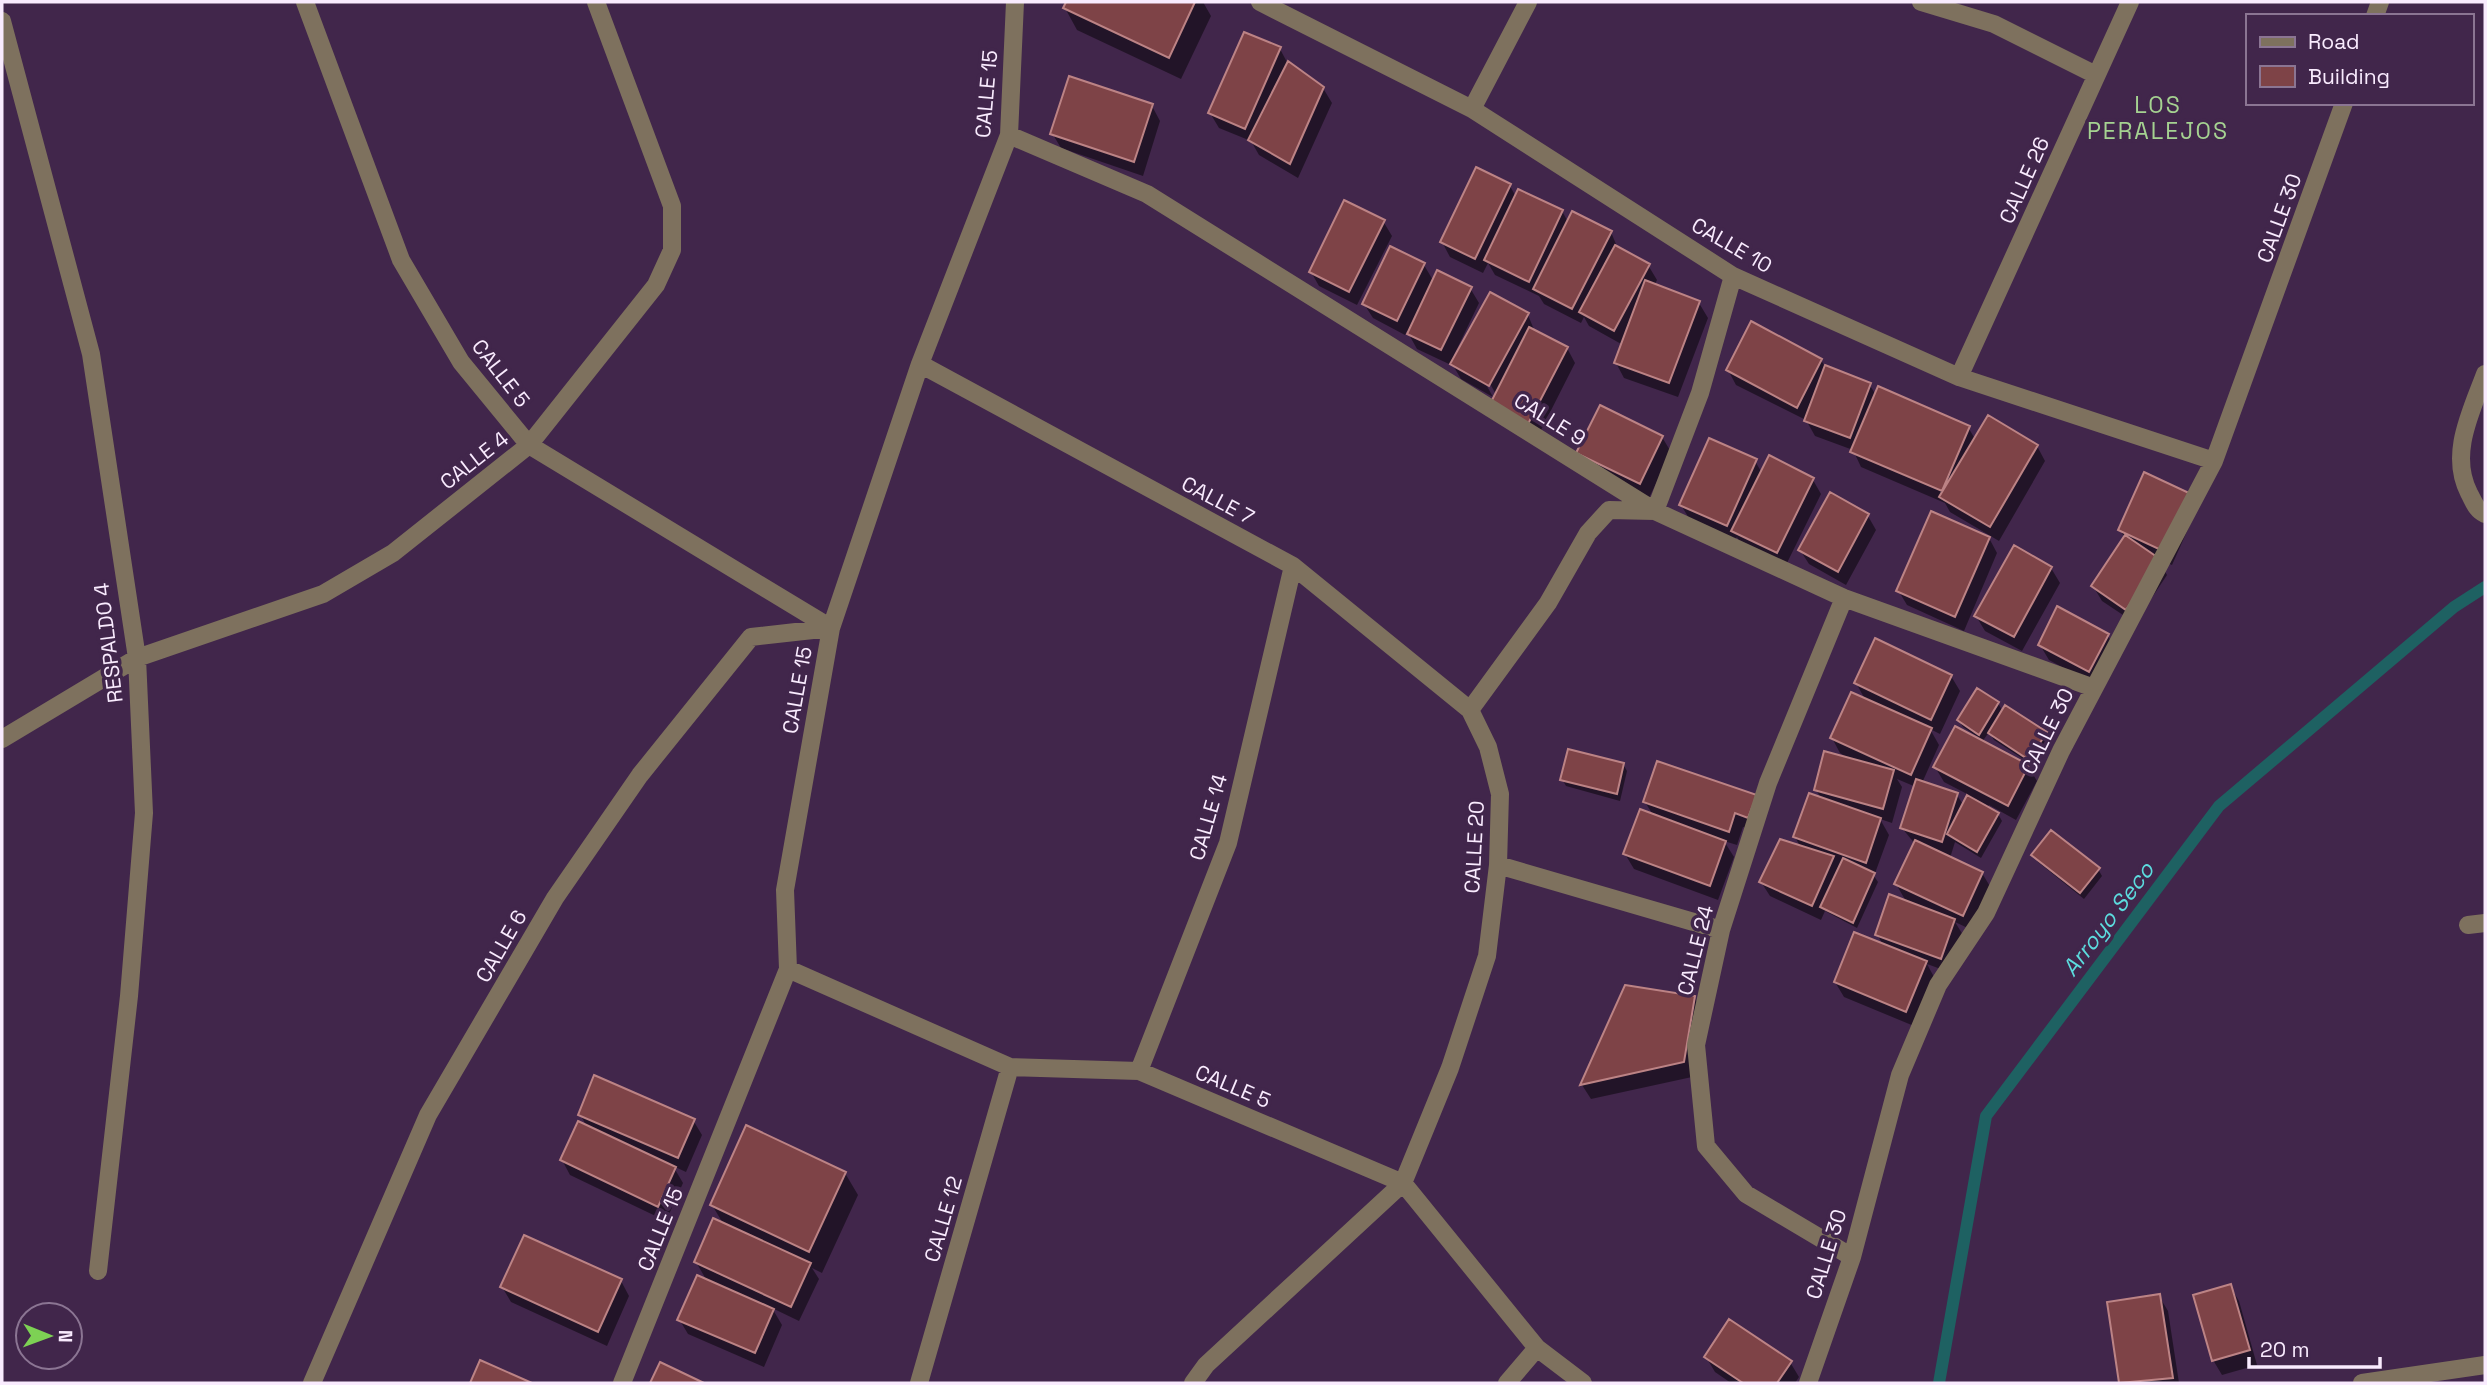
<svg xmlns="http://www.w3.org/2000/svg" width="2487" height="1385" viewBox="0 0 2487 1385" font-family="'Space Grotesk',sans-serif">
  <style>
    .shadow { fill: #0007 }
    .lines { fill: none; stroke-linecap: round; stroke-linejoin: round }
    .stream { stroke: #1e6162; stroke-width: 12 }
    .building { fill: #7e4347; stroke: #bc8385; stroke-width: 2 }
    .minor { stroke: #7e715e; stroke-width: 18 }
    .labels { text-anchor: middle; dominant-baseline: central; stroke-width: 7; stroke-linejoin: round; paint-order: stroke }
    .street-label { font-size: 21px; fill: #f9ebfe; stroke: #41264b }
    .neighbourhood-label { font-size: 23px; letter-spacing: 2px; fill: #a5d291; stroke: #41264b }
    .water-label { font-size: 23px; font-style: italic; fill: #5cdcde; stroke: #41264b }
  </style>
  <rect width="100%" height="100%" fill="#41264b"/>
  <path class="shadow" d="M1068,2H1203L1211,16L1181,79L1077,30L1065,8Z
    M1280,49L1288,64L1323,88L1332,103L1298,178L1259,155L1251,141L1219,128L1210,113Z
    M1152,106L1160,121L1143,176L1061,148L1052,133Z
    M1510,186L1516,197L1562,211L1568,222L1611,232L1618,249L1648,265L1657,280L1654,286L1699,303L1708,318L1678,397L1624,378L1616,363L1623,345L1589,326L1584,317L1581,323L1544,304L1539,296L1495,275L1488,263L1483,273L1450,257L1442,242Z
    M1383,221L1392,236L1357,305L1319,286L1311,272Z
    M1424,265L1434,282L1470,288L1479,303L1454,355L1457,356L1528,315L1535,332L1567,348L1575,363L1537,438L1497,396L1486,377L1483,379L1493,397L1461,379L1451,362L1449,364L1417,349L1407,331L1405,335L1373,318L1364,304Z
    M1821,360L1825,367L1869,384L1876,395L1968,427L1975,439L2037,446L2045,461L1999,541L1950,512L1945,503L1861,467L1853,450L1815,436L1806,420L1736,385L1728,370Z
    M1662,437L1671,452L1649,498L1578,453Z
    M1755,461L1762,473L1813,480L1821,494L1785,567L1741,545L1737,537L1735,540L1690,520L1681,505Z
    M2197,509L2172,565L2158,559L2167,575L2135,623L2102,601L2093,586L2125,538L2120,530Z
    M1868,516L1876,530L1846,585L1809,564L1800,550Z
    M1989,538L1997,553L1964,631L1907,605L1898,590Z
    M2051,568L2060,583L2022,651L1985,631L1976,616Z
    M2108,636L2116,650L2097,686L2049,660L2040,645Z
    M1951,676L1960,691L1940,734L1930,729L1939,745L1922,783L1957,795L1964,806L1969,795L1944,782L1935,767L1978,737L1963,727L1959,721L1998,703L2003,712L2046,733L2050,740L2034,766L1994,740L1989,732L1982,742L2028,766L2037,781L2016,820L1989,805L1987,808L1998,814L2002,821L1981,858L1955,842L1950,858L1982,873L1991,888L1972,930L1955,922L1963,935L1949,972L1927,964L1934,977L1914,1026L1844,997L1835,982L1883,945L1877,934L1907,903L1896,884L1915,844L1902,828L1916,787L1897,779L1902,787L1892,823L1880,819L1889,835L1874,876L1878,882L1857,928L1825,911L1821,920L1770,896L1761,882L1801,848L1795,837L1821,799L1816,789L1853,761L1840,753L1832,738L1866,701L1856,683Z
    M1623,764L1627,771L1620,801L1566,786L1562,779Z
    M1755,796L1757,832L1743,827L1737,845L1724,841L1734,857L1718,900L1634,869L1625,854L1653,815L1645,802Z
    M2034,855L2098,869L2102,876L2084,899L2038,862Z
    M1626,987L1694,997L1703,1012L1692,1077L1591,1099L1582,1085Z
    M580,1114L693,1120L702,1135L686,1172L673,1166L683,1183L666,1221L570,1175L562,1160L587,1127Z
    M845,1173L858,1195L822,1273L812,1268L819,1279L799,1321L772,1308L782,1325L764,1367L688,1334L679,1319L707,1281L696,1262L724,1225L712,1205Z
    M621,1281L629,1296L607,1346L511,1302L502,1287Z
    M2230,1286L2239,1301L2257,1365L2222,1375L2213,1360Z
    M2159,1296L2168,1311L2179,1383H2121L2109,1304Z
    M1706,1357L1790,1362L1799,1377L1795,1383H1731L1715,1372Z"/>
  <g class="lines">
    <path class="stream" d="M1939,1383L1986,1116L2219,806L2454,607L2485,587"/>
  </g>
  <path class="building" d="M1066,2H1195L1169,58L1063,8Z
    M1244,32L1281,47L1245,129L1208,113Z
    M1288,61L1324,87L1290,164L1248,140Z
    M1069,76L1153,104L1134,162L1050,134Z
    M1476,167L1511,184L1475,259L1440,242Z
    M1518,189L1563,210L1529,282L1484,260Z
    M1344,200L1385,220L1349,292L1309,272Z
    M1572,211L1612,231L1572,309L1533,289Z
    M1615,245L1650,264L1614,331L1579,312Z
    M1390,246L1425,263L1397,321L1362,304Z
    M1437,270L1472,287L1441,350L1407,334Z
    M1645,280L1700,301L1669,383L1614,363Z
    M1490,292L1529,313L1489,386L1450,364Z
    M1751,321L1822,359L1797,408L1726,370Z
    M1529,327L1568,347L1528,424L1490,404Z
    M1825,365L1871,383L1850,438L1804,421Z
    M1878,386L1970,426L1942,491L1850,452Z
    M1600,405L1663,436L1640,484L1576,453Z
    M1988,415L2038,445L1990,527L1939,497Z
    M1709,438L1757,459L1727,526L1679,505Z
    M1769,455L1814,478L1777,553L1731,531Z
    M2144,472L2189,493L2163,551L2118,530Z
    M1830,492L1869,514L1838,572L1798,550Z
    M1931,511L1990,537L1955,617L1896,591Z
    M2125,535L2160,559L2126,610L2091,586Z
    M2014,545L2052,567L2014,637L1974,616Z
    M2057,606L2109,634L2089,672L2038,645Z
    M1875,638L1952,675L1931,720L1854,683Z
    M1977,688L1999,702L1979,735L1957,720Z
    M1851,692L1932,728L1911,775L1830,738Z
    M2005,705L2047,732L2029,760L1988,733Z
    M1955,726L2029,765L2008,806L1933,767Z
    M1568,749L1624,763L1617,794L1560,780Z
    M1824,751L1894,770L1883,809L1814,790Z
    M1657,761L1757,795L1748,818L1735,813L1729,832L1643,802Z
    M1916,779L1958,793L1942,842L1900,828Z
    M1809,793L1881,818L1866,863L1793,837Z
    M1967,795L1999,813L1977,852L1947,834Z
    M1640,809L1726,841L1710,886L1623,854Z
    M2051,830L2100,868L2080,893L2031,855Z
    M1780,839L1834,856L1812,906L1759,882Z
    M1915,840L1983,872L1963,916L1894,884Z
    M1843,858L1875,873L1853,923L1820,907Z
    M1889,894L1955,919L1941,959L1875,935Z
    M1854,932L1927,961L1906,1012L1834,982Z
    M1625,985L1695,996L1684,1062L1580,1085Z
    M594,1075L695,1119L678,1158L578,1115Z
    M578,1121L676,1167L658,1207L560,1160Z
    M746,1125L846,1172L809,1252L710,1205Z
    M713,1218L811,1263L791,1307L694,1262Z
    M524,1235L622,1279L598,1332L500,1287Z
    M697,1275L774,1309L755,1353L677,1320Z
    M2231,1284L2250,1350L2212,1361L2193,1295Z
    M2160,1294L2173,1378L2119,1383L2107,1302Z
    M1729,1319L1792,1361L1777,1383H1743L1704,1357Z
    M480,1360L532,1383H470Z
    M660,1362L704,1383H650Z"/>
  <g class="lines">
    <path class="minor" d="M305,2L401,260L461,362L529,445L831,628
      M1260,2L1472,109L1733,276L1959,377L2214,461
      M1921,2L1994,24L2096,75
      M2375,16L2380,2
      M2,21L91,354L137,658L144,813L129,996L98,1271
      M1472,109L1528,2
      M1009,135L1147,194L1655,511L1844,598L2094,688
      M920,364L1293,566L1470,710L1488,747L1500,794L1498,865L1487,956L1450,1068L1403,1183L1206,1365L1193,1383
      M2485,374C2471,412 2449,454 2469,493C2474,502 2476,510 2485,514
      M1959,377L2130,2
      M1844,598L1768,783L1721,930L1696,1045L1706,1146L1746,1194L1852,1257
      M1470,710L1548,603L1588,533L1609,510L1655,511L1700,393L1733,276
      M2,739L137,658L323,594L393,553L529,445L656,285L672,250V206L596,2
      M1498,865L1721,930
      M2468,925L2485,923
      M788,969L1010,1067L1139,1071L1403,1183L1537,1348L1583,1383
      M1139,1071L1228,843L1293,566
      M312,1383L428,1115L555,898L640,775L751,637L831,628
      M622,1383L788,969L785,890L831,628L920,364L1009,135L1015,2
      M919,1383L1010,1067
      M1507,1383L1537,1348
      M1808,1383L1852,1257L1900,1075L1938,985L1986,913L2061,751L2214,461L2344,103
      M2362,1383L2485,1365"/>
  </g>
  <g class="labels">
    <g class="street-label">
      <text transform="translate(986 94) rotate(-85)">CALLE 15</text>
      <text transform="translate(2024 180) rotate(-66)">CALLE 26</text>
      <text transform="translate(2279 218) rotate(-70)">CALLE 30</text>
      <text transform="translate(1732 245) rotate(30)">CALLE 10</text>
      <text transform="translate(501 373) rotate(52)">CALLE 5</text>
      <text transform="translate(1550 419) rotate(32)">CALLE 9</text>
      <text transform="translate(474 460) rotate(-38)">CALLE 4</text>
      <text transform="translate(1218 500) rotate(28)">CALLE 7</text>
      <text transform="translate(108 643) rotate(-97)">RESPALDO 4</text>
      <text transform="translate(797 690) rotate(-80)">CALLE 15</text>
      <text transform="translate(2047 731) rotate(-64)">CALLE 30</text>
      <text transform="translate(1208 817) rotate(-74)">CALLE 14</text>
      <text transform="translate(1474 847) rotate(-87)">CALLE 20</text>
      <text transform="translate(501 946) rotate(-60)">CALLE 6</text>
      <text transform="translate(1695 950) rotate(-76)">CALLE 24</text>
      <text transform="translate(1233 1086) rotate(23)">CALLE 5</text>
      <text transform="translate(943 1219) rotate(-74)">CALLE 12</text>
      <text transform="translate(660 1229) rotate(-68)">CALLE 15</text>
      <text transform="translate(1826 1254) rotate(-73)">CALLE 30</text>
    </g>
    <g class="neighbourhood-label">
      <text x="2158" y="105">LOS<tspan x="2158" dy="26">PERALEJOS</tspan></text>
    </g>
    <g class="water-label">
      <text transform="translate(2108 919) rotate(-53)">Arroyo Seco</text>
    </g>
  </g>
  <rect width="2487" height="1385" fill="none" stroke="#f9ebfe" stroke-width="7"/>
  <rect x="2246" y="14" width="228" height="91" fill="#41264b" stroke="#8b7593" stroke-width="2"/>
  <rect x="2260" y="37" width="35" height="10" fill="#7e715e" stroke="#8b7593" stroke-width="2"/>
  <text x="2308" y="49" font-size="21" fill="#f9ebfe">Road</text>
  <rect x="2260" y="66" width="35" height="21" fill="#7e4347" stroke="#8b7593" stroke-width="2"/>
  <text x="2308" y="84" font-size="21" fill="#f9ebfe">Building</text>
  <g transform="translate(49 1336) rotate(91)"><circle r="33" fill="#41264b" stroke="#8b7593" stroke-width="2"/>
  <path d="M0-5L12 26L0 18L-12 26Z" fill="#7dd154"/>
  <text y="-10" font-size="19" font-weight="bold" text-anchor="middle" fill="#f9ebfe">N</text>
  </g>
  <path d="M2249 1357v10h131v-10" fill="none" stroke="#f9ebfe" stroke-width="3.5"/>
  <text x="2260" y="1357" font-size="21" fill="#f9ebfe" stroke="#41264b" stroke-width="5" paint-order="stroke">20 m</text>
</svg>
